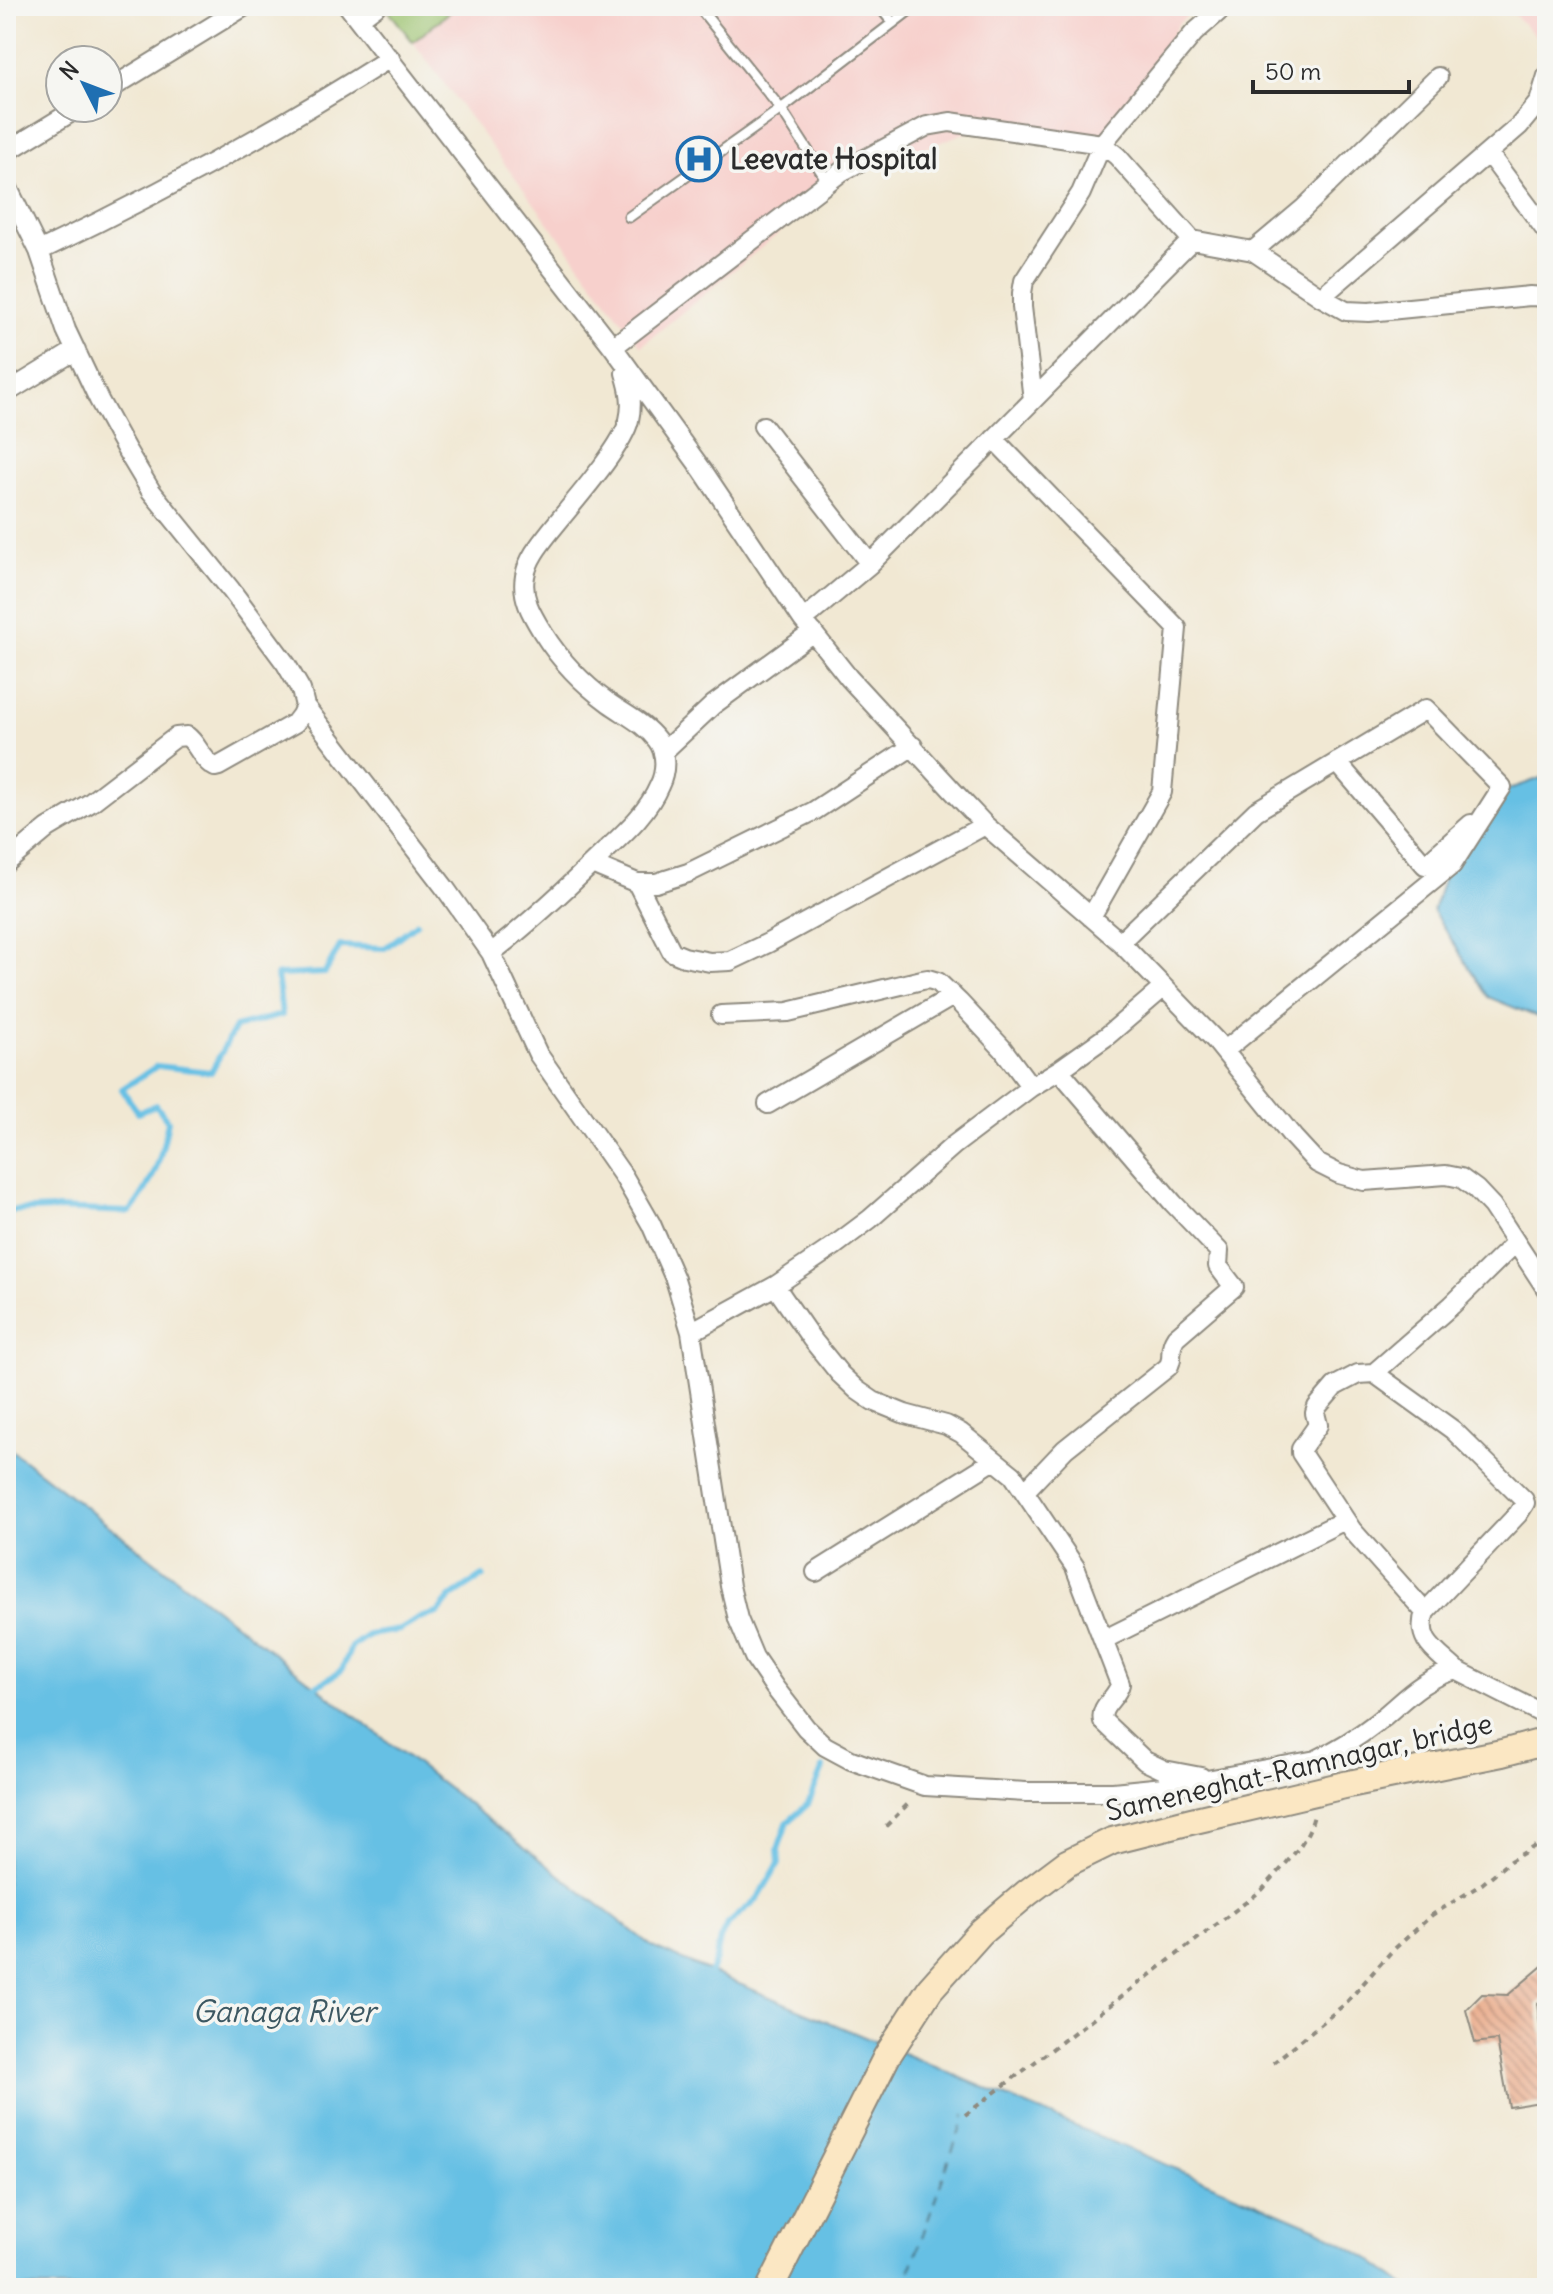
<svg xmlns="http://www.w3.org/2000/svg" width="1553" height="2294" viewBox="0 0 1553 2294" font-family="Delius,sans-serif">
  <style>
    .built { fill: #f7d0cc }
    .grass { fill: #9bc26e; stroke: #63764c; stroke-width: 2 }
    .water { fill: #66c0e4; stroke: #487688; stroke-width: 2 }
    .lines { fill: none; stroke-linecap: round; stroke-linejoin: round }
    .stream { stroke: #66c0e4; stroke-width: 6 }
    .ferry { stroke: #3d5862; stroke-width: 2; stroke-dasharray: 10 8; stroke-linecap: butt }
    .building { fill: url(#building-back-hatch) }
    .lane-casing { stroke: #8e8a7f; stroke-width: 13 }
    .street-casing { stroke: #8e8a7f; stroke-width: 22 }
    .path { stroke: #8e8a7f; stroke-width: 4; stroke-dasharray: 6 6; stroke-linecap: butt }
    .lane { stroke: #fff; stroke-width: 9 }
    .street { stroke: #fff; stroke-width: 18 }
    .secondary-bridge-casing { stroke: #8e8a7f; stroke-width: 30; stroke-linecap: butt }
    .secondary-bridge { stroke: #fbe7c3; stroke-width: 26 }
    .labels { text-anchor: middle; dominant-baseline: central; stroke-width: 7; stroke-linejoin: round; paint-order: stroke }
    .poi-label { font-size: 28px; font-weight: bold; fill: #2b2b2b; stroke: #f6f6f2; text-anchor: start }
    .street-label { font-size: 28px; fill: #2b2b2b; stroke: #f6f6f2 }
    .water-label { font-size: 30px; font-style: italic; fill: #3d5862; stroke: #f6f6f2 }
  </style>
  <defs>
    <pattern id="building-back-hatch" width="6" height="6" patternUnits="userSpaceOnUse" patternTransform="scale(2)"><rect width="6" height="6" fill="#ebb091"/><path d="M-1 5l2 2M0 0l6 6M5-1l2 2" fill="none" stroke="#bf8f77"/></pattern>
  </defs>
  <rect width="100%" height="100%" fill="#f6f6f2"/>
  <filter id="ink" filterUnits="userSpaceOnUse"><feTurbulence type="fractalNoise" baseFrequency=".0125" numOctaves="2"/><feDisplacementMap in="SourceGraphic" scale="16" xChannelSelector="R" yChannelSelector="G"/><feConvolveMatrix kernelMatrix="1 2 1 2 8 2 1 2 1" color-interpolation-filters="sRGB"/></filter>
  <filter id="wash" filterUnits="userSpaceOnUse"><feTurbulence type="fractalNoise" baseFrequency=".006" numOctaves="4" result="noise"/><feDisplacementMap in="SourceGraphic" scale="32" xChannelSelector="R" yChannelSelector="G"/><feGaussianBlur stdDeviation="1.8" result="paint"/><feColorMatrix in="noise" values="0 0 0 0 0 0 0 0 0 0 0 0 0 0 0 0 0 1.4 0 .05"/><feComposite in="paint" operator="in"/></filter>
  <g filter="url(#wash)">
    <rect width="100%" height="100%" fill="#f1e8d3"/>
    <path class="built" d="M457,6H1199L1178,24L1117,140L995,121L845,179L641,346L413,42Z
      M1505,6H1547V47Z"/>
    <path class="grass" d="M385,6H457L413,42Z"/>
    <path class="water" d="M1547,776V1021L1488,997L1433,911L1454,845L1501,792Z
      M6,1446L654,1948L1321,2230L1373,2261L1409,2288H6Z"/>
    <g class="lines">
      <path class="stream" d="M6,1211L56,1209L130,1212C155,1180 161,1160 168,1121L156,1105L138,1113L122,1089L157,1066L211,1072L235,1027L282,1015L277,975L325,973L340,946L385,948L417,923
        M309,1689L324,1682L342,1670L351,1647L368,1635L400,1630L420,1618L438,1613L451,1597L483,1576
        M708,1979L716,1959L720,1939L727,1925L758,1898L779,1863L778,1849L787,1823L808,1804L823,1768"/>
      <path class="ferry" d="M904,2288L965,2115"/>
    </g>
    <g id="blocks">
      <path class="building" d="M1547,1873V1908L1542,1903L1537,1885Z
        M1547,1962V1995L1537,2004L1547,2073V2101L1509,2107L1497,2040L1475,2043L1466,2010L1482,1994L1508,1995Z"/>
    </g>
  </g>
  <g filter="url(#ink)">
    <use href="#blocks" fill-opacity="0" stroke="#8e8a7f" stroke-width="2"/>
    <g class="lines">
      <g class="lane-casing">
        <path id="lane" d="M698,6L781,109L828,182
          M879,6L893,23
          M629,217L781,109L915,6"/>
      </g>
      <g class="street-casing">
        <path id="street" d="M348,6L613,347L703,471L803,620L849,678L953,791L985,825L1120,942L1215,1040L1293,1137L1317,1163L1339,1174L1364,1181L1446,1175L1461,1178L1476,1189L1492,1206L1547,1290
          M359,19L376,6
          M108,90L245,6
          M6,152L78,108
          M1488,153L1547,232
          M6,184L39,251L66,330L99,400L127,451L151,491L231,590L286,664L301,690L305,706L301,715L295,723L219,766L215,767C202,761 198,744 187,736L176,737L90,803L48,828L6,863
          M39,251C159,194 277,130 390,58
          M1253,251L1303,209L1438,77
          M1321,297L1519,126L1539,102L1547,76
          M613,347L841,172L927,126L950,122L1102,144L1117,156L1192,240L1253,251L1321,297L1346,311L1369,312L1530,296L1547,297
          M6,393L76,350
          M1033,400L1022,307V293L1024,281L1081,193L1102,144L1194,33L1225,6
          M763,426L870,564
          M994,439L1177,628L1162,792L1091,917
          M803,620L870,564L1192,240
          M305,706L445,888L491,953L538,1054L624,1177L651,1224L675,1279L691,1332L730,1586L738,1619L754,1657L775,1688L806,1728L825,1746L851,1760L925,1786L1026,1792H1113L1174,1786L1316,1760C1337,1750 1358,1737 1376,1723C1405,1700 1419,1680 1456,1670L1547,1716
          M664,751L713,705L813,632
          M1337,762L1425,865L1471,824
          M592,864L637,883H656L688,873L814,811L913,746
          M637,883L672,952L684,957L710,962L730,961L768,943L985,825
          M1120,942L1256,811L1426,709L1502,787L1452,865L1224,1051
          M491,953C530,923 565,890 600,856C622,835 647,814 659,786C666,772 667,753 657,740C645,724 626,715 609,703C583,684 560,660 543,633C532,615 521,598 525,576C528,558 541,543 552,529C571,505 623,447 629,420C633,403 630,389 625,373
          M721,1015L788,1012L922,980L928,979L938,982L959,1002L1002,1048L1031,1087
          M768,1104L953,996
          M775,1286L811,1338L840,1374L857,1390L873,1401L905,1414L946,1425L961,1433L1013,1475L1075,1567L1120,1684C1117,1699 1099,1705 1103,1721L1145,1761L1164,1770L1201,1777
          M691,1332L775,1286L834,1246L870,1219L954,1145L1031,1087L1059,1070L1107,1036L1163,988
          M1374,1373L1452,1305L1515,1243
          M1025,1491L1065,1449L1168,1367C1175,1357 1167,1350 1176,1337L1234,1287L1218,1266L1219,1251L1173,1203L1059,1070
          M816,1572L993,1461
          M1425,1612L1352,1530L1301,1453V1449L1318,1425L1315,1413L1317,1407L1335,1386L1358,1374L1374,1373L1453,1430L1524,1500L1525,1503L1518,1514L1425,1612C1415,1641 1437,1652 1456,1670
          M1103,1640L1345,1520"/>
      </g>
      <path class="path" d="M886,1826L910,1802
        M1273,2063L1345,2004L1391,1952L1432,1915L1482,1884L1510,1861L1547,1839
        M965,2115L1262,1890C1281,1868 1308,1844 1314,1815"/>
      <use href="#lane" class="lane"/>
      <use href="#street" class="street"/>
      <g class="secondary-bridge-casing">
        <path id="secondary-bridge" d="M770,2288L887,2056L930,1989L981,1932L1027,1893L1067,1863L1112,1841L1191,1821L1349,1784L1502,1753L1547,1741"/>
      </g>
      <use href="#secondary-bridge" class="secondary-bridge"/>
    </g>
  </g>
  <defs>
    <g id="hospital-ring" transform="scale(2.3)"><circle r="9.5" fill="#f6f6f2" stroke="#1f6fb2" stroke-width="1.5"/><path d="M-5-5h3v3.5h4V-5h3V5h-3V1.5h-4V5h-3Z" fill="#1f6fb2"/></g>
  </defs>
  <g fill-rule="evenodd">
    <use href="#hospital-ring" x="699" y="159"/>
  </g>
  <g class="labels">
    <g class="poi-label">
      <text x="730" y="159">Leevate Hospital</text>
    </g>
    <g class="street-label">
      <text transform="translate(1299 1767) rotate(-13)">Sameneghat-Ramnagar, bridge</text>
    </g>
    <g class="water-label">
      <text x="284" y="2011">Ganaga River</text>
    </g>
  </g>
  <rect width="1553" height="2294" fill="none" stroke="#f6f6f2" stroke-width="32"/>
  <g transform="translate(84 84) rotate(312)"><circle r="38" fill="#f6f6f2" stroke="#a5a5a2" stroke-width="2"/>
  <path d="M0-6L14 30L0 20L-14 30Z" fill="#1f6fb2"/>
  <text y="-12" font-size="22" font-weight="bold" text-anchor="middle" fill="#2b2b2b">N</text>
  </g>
  <path d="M1253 80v12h156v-12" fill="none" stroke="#2b2b2b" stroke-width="4"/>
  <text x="1265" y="80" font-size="24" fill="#2b2b2b" stroke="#f6f6f2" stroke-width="6" paint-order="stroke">50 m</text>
</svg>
